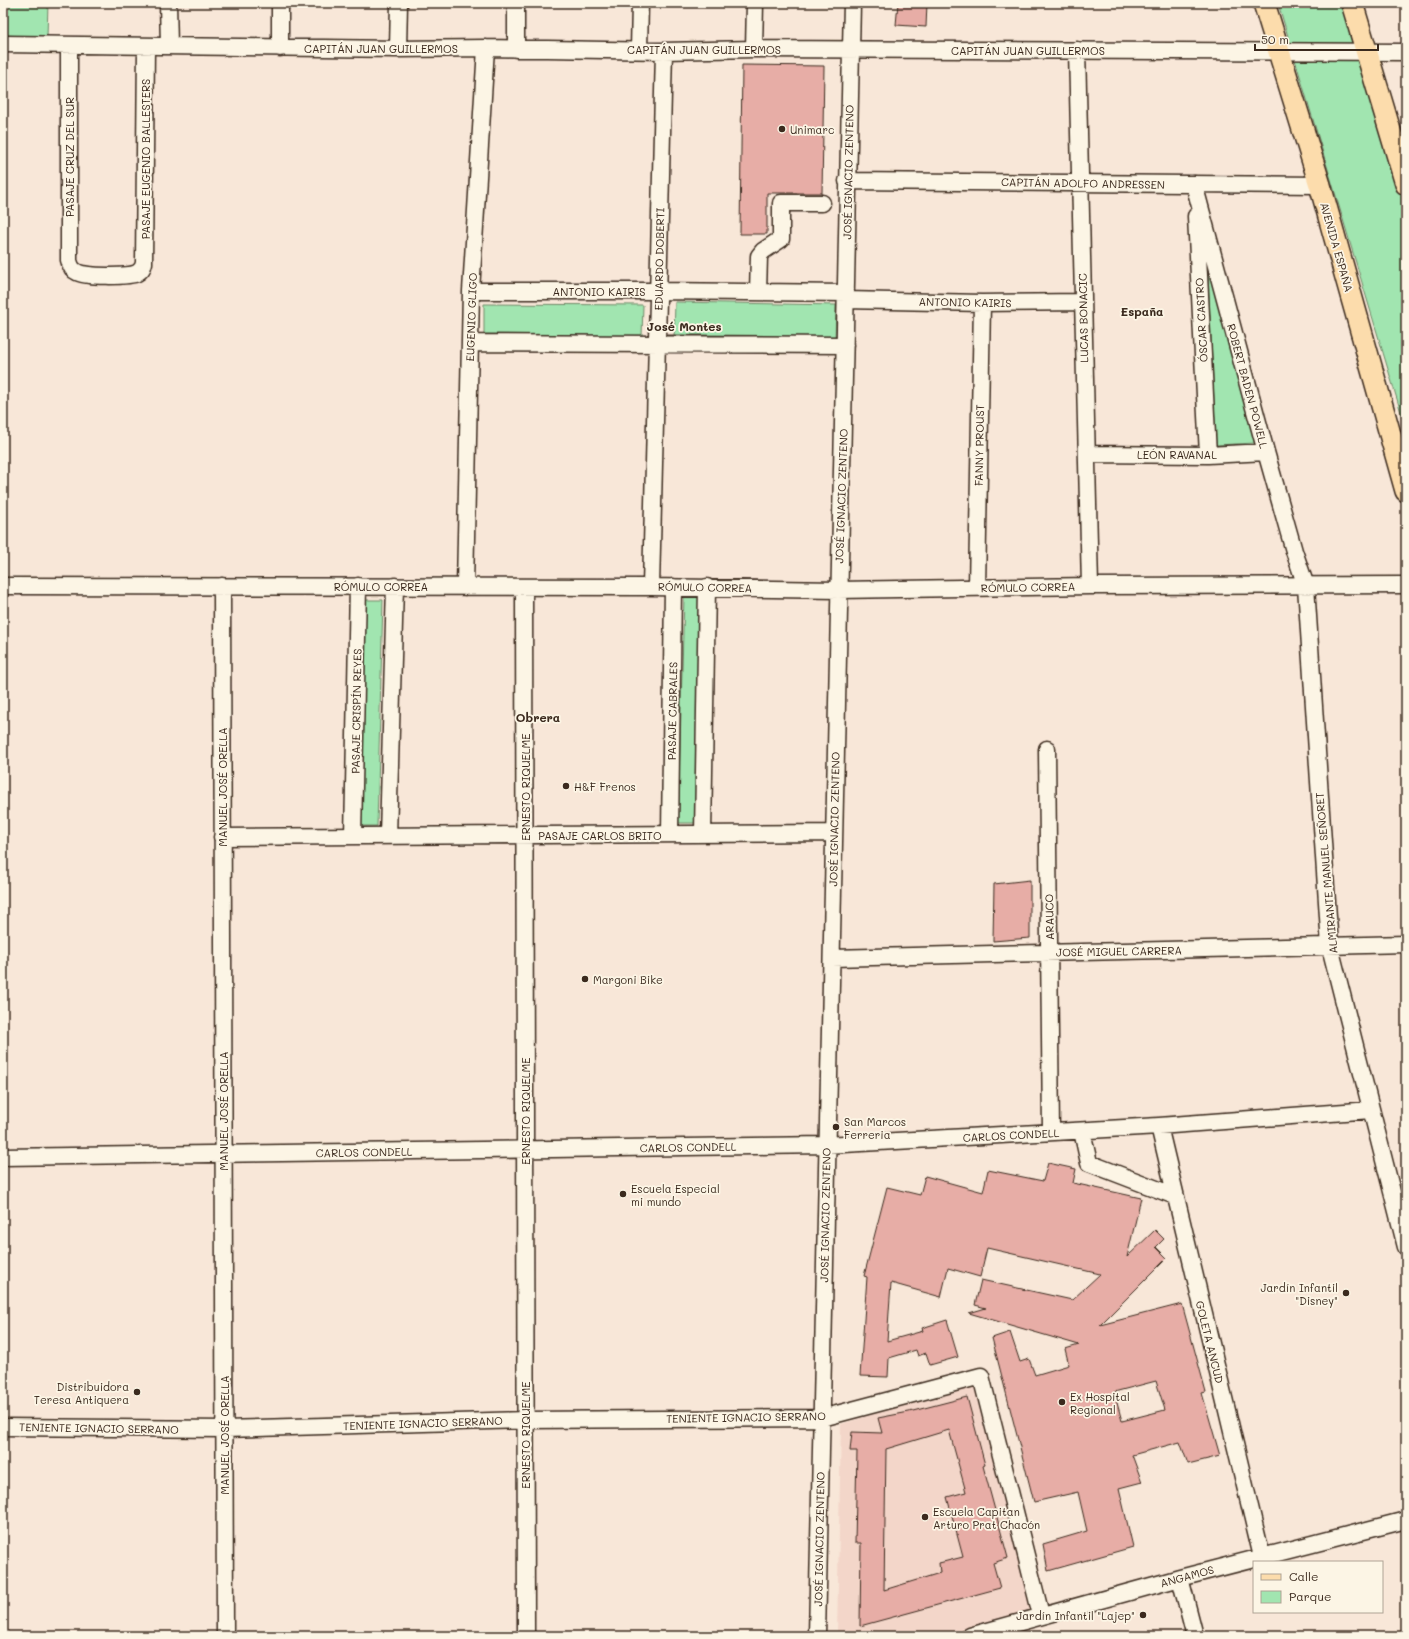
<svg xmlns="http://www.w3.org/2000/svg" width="1409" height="1639" viewBox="0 0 1409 1639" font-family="Mali,sans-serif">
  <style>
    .built { fill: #f3d6c9 }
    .green { fill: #a1e5b0; stroke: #6e8867 }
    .building { fill: #e7ada6; stroke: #3b2a1e; fill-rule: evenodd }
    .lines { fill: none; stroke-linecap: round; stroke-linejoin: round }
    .minor-casing { stroke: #3b2a1e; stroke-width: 19 }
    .major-casing { stroke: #3b2a1e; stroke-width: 24 }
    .minor { stroke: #fcf5e5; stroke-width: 16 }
    .major { stroke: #fcdcac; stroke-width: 21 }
    .poi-dot { fill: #3b2a1e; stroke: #fcf5e5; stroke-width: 1.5 }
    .labels { text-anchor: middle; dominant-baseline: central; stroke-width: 3.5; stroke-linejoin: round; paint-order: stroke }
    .street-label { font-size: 11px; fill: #3b2a1e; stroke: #fcf5e5 }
    .poi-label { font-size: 11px; fill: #3b2a1e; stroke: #fcf5e5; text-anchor: start }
    .neighbourhood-label { font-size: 12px; font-weight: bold; fill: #3b2a1e; stroke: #fcf5e5 }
  </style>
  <rect width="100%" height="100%" fill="#f8e7d8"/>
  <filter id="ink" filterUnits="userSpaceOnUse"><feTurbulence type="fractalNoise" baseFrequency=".025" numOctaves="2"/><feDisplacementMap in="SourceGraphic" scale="8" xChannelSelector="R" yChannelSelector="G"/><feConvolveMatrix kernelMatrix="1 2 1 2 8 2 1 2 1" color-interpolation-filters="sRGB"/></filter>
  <g filter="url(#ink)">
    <path class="built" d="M977,1383L1034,1609L941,1636H837L841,1424Z"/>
    <path class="green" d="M3,3H48L47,37L3,35Z
      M1278,3H1344L1406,203V429Z
      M1207,254L1255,443L1216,445Z
      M675,302L836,305L835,340L674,338Z
      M484,304L643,305L642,336L484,334Z
      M684,596L701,597L695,823H678Z
      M366,600H383L377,826H360Z"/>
    <path class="building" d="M898,3H927L926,27L896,25Z
      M742,65L824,66L822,193H767V234H740Z
      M1030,880V938L993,941L994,884Z
      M1048,1163L1076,1169L1073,1183L1141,1198L1127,1257L1155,1230L1164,1239L1156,1247L1167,1258L1100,1325L1182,1304L1206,1392L1202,1393L1220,1456L1188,1464L1180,1442L1132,1455L1142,1482L1119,1488L1133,1547L1048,1571L1043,1544L1087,1531L1078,1492L1034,1502L992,1338L1010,1332L1020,1362L1029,1359L1035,1375L1069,1365L1065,1349L1079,1345L969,1313L986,1308L975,1305L981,1280L1072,1300L1100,1274L987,1248L980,1277L948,1268L941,1297L891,1283L887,1341L923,1331L922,1328L947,1320L958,1357L930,1365L926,1353L918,1356L916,1350L889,1358L888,1377L860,1376L867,1277L864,1276L887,1187L920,1195L925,1176L983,1192L988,1170L1043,1181ZM1156,1381L1165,1410L1122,1421L1114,1392Z
      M967,1397L985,1465L983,1466L1008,1558L993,1563L1000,1588L860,1626L861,1543H855L857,1451H850L852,1432L882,1433L878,1418L909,1412ZM949,1430L966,1492L947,1497L963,1557L939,1563L940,1573L884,1590L886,1449Z"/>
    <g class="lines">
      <g class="minor-casing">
        <path id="minor" d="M168,3L169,46
          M3,44L398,49L486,48L664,51L754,49L1406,52
          M69,45V260C70,265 72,270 77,272C84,277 129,277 137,273C141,271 143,268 144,263L146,46
          M280,48V3
          M398,49L399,3
          M516,49V3
          M754,49L755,3
          M639,50L640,3
          M1077,50L1090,586
          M847,181L1320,185
          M1194,184L1266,452L1294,551L1306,586L1330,947L1406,1247
          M1196,216L1208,455
          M471,291H658L846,293
          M758,292L759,256L763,251L781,239V203H822
          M846,300L982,303L1083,302
          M470,343L845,345
          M1087,454L1208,455L1266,452
          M3,586L651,587L838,590L1090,586L1406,585
          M222,586L225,1636
          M465,587L471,291L486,48
          M524,587L526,1636
          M651,587L664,51
          M977,588L982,303
          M1047,749L1051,1132
          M670,834L673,587
          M703,834L707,587
          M353,836L358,586
          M388,836L395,586
          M222,837L834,833
          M832,958L1406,944
          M1159,1126L1262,1557
          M1082,1131L1089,1163L1175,1196
          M3,1157L826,1145L1159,1126L1371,1110
          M3,1427L224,1429L525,1420L822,1418L981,1376L1041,1615
          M1180,1578L1195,1636
          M817,1636L852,3
          M970,1636L1180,1578L1406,1520"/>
      </g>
      <g class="major-casing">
        <path id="major" d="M1264,3L1320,185L1406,491
          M1352,3L1406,184"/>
      </g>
      <use href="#minor" class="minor"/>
      <use href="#major" class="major"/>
    </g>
  </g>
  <g class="poi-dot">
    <circle cx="782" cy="129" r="4"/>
    <circle cx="566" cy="786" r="4"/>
    <circle cx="585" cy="979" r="4"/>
    <circle cx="836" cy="1127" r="4"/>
    <circle cx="623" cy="1194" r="4"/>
    <circle cx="1346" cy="1293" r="4"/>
    <circle cx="137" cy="1392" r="4"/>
    <circle cx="1062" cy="1402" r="4"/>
    <circle cx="925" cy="1517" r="4"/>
    <circle cx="1143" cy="1615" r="4"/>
  </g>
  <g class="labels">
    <g class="street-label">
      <text x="381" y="48">CAPITÁN JUAN GUILLERMOS</text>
      <text x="704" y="49">CAPITÁN JUAN GUILLERMOS</text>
      <text x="1028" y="50">CAPITÁN JUAN GUILLERMOS</text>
      <text transform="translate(69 157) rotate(-90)">PASAJE CRUZ DEL SUR</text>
      <text transform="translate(145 159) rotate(-90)">PASAJE EUGENIO BALLESTERS</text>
      <text transform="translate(848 172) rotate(-89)">JOSÉ IGNACIO ZENTENO</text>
      <text transform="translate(1083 183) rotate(1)">CAPITÁN ADOLFO ANDRESSEN</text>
      <text transform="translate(1337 247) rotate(74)">AVENIDA ESPAÑA</text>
      <text transform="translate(659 259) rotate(-89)">EDUARDO DOBERTI</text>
      <text x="599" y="291">ANTONIO KAIRIS</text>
      <text transform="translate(965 302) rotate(1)">ANTONIO KAIRIS</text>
      <text transform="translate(471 317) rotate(-88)">EUGENIO GLIGO</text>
      <text transform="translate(1083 318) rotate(-91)">LUCAS BONACIC</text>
      <text transform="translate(1201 320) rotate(-93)">ÓSCAR CASTRO</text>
      <text transform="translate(1248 386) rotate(75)">ROBERT BADEN POWELL</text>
      <text transform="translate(979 445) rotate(-89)">FANNY PROUST</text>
      <text x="1177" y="454">LEÓN RAVANAL</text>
      <text transform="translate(841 496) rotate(-88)">JOSÉ IGNACIO ZENTENO</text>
      <text x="381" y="586">RÓMULO CORREA</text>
      <text transform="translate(705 587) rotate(1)">RÓMULO CORREA</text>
      <text transform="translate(1028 587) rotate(-1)">RÓMULO CORREA</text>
      <text transform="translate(356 711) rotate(-89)">PASAJE CRISPÍN REYES</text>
      <text transform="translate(672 711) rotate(-89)">PASAJE CABRALES</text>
      <text transform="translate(222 787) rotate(-90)">MANUEL JOSÉ ORELLA</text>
      <text transform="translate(525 787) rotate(-90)">ERNESTO RIQUELME</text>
      <text transform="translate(834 819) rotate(-89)">JOSÉ IGNACIO ZENTENO</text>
      <text x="600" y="835">PASAJE CARLOS BRITO</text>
      <text transform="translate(1326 873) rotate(-95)">ALMIRANTE MANUEL SEÑORET</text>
      <text transform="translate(1049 917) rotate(-91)">ARAUCO</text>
      <text transform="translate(1119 951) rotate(-1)">JOSÉ MIGUEL CARRERA</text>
      <text transform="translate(223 1111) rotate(-90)">MANUEL JOSÉ ORELLA</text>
      <text transform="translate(525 1111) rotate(-90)">ERNESTO RIQUELME</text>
      <text transform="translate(1011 1135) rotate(-3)">CARLOS CONDELL</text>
      <text transform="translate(688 1147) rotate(-1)">CARLOS CONDELL</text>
      <text transform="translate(364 1152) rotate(-1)">CARLOS CONDELL</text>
      <text transform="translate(825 1215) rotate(-89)">JOSÉ IGNACIO ZENTENO</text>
      <text transform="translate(1210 1342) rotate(76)">GOLETA ANCUD</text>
      <text transform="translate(746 1417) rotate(-1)">TENIENTE IGNACIO SERRANO</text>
      <text transform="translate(423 1423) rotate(-2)">TENIENTE IGNACIO SERRANO</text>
      <text transform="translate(99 1428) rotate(1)">TENIENTE IGNACIO SERRANO</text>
      <text transform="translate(224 1435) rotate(-90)">MANUEL JOSÉ ORELLA</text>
      <text transform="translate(525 1435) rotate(-90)">ERNESTO RIQUELME</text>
      <text transform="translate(819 1539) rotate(-89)">JOSÉ IGNACIO ZENTENO</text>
      <text transform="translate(1187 1576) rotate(-15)">ANGAMOS</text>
    </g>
    <g class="poi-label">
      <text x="790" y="129">Unimarc</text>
      <text x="574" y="786">H&amp;F Frenos</text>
      <text x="593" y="979">Margoni Bike</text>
      <text x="844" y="1121">San Marcos<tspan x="844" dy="13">Ferreria</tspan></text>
      <text x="631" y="1188">Escuela Especial<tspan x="631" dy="13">mi mundo</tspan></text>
      <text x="1338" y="1287" text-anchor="end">Jardín Infantil<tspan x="1338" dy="13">"Disney"</tspan></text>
      <text x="129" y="1386" text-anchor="end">Distribuidora<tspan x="129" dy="13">Teresa Antiquera</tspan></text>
      <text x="1070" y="1396">Ex Hospital<tspan x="1070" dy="13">Regional</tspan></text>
      <text x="933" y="1511">Escuela Capitan<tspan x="933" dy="13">Arturo Prat Chacón</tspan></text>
      <text x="1135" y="1615" text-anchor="end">Jardín Infantil "Lajep"</text>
    </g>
    <g class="neighbourhood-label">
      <text x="1142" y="311">España</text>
      <text x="684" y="326">José Montes</text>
      <text x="538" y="717">Obrera</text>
    </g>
  </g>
  <rect width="1409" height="1639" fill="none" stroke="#fcf5e5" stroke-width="16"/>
  <rect x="8" y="8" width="1393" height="1623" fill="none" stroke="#3b2a1e" stroke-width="1.5" filter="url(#ink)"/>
  <rect x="1253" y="1561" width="130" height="52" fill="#fcf5e5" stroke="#afa495"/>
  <rect x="1261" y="1574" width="20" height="6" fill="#fcdcac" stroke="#afa495"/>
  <text x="1289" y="1581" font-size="12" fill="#3b2a1e">Calle</text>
  <rect x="1261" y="1591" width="20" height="12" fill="#a1e5b0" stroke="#afa495"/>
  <text x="1289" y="1601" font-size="12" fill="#3b2a1e">Parque</text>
  <path d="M1255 44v6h123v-6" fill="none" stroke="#3b2a1e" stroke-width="2"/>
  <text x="1261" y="44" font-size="12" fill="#3b2a1e" stroke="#fcf5e5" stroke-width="3" paint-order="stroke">50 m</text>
</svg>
